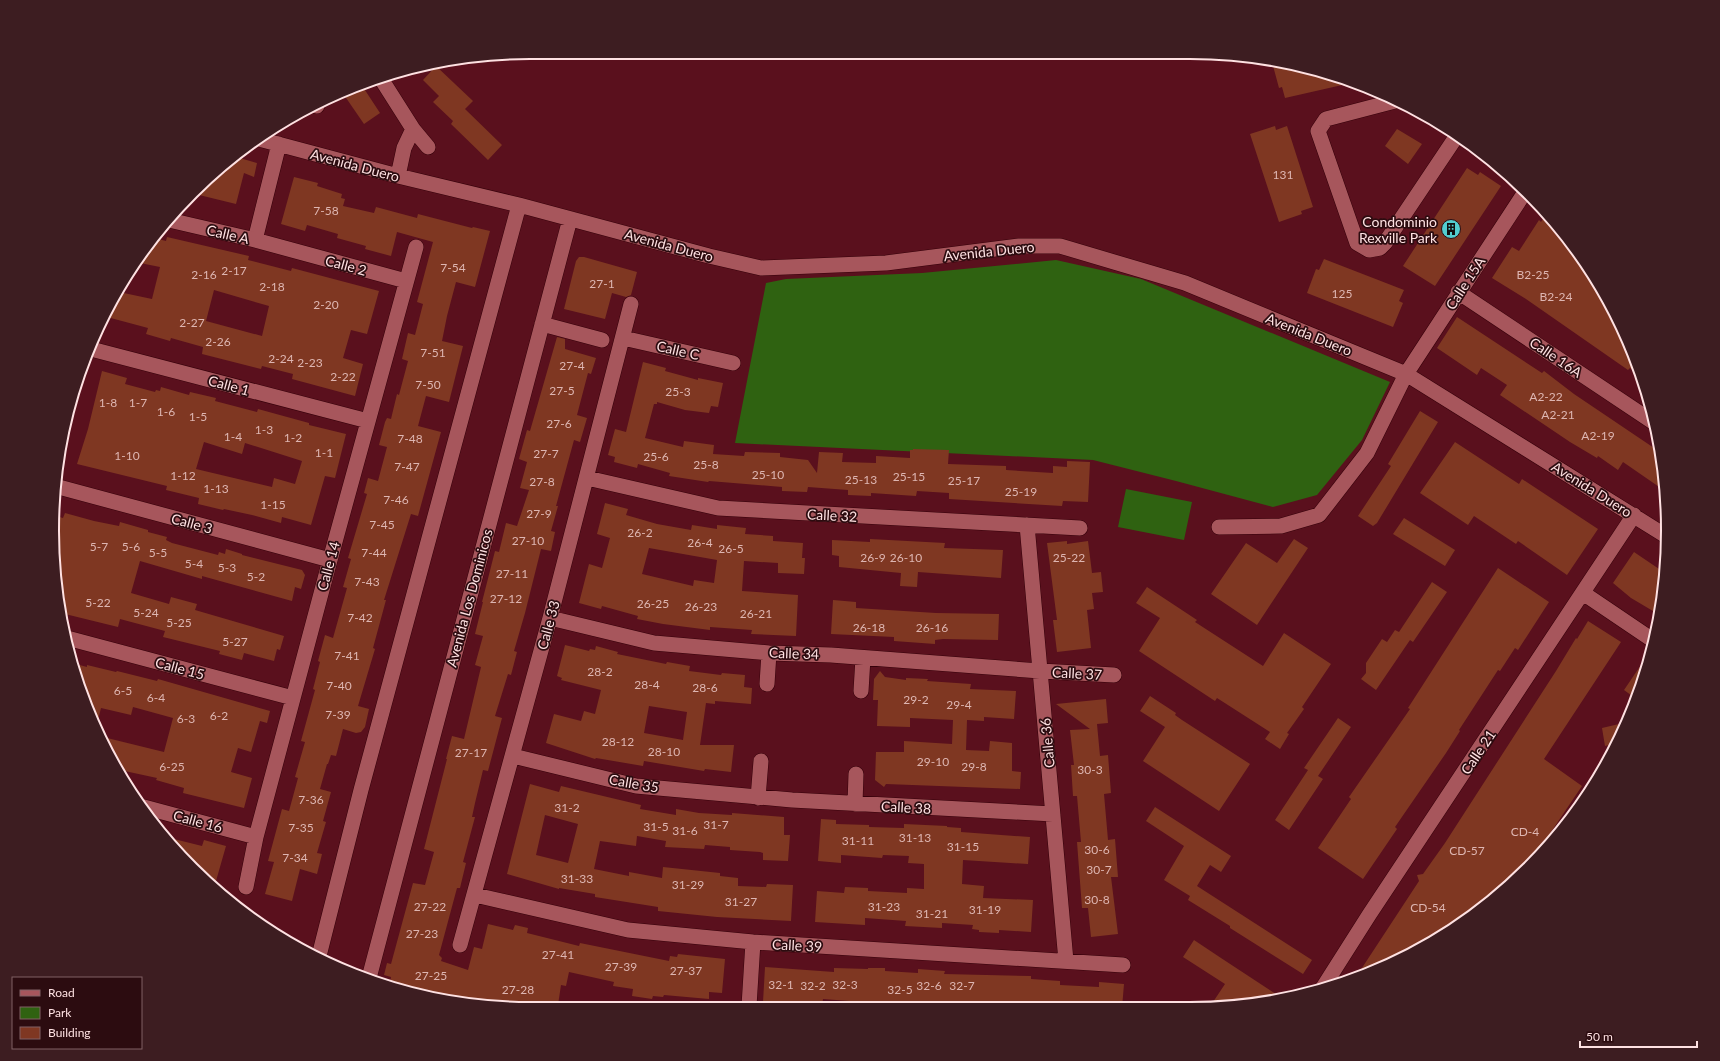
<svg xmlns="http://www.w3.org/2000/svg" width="1720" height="1061" viewBox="0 0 1720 1061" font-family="Lato,sans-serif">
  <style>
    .green { fill: #2f6211 }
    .building { fill: #7f3722; fill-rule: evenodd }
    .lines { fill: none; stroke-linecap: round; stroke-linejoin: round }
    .minor-casing { stroke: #36000a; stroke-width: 16 }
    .minor { stroke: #a7565c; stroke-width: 15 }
    .labels { text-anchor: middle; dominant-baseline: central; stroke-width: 3.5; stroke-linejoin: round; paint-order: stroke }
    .number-label { font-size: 12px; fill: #deb6b2 }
    .street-label { font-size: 14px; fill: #fee1e2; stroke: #2c0c10 }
    .poi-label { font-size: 14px; fill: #fee1e2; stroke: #2c0c10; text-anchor: end }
    .rim { fill: none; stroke: #fee1e2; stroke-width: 2 }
  </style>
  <rect width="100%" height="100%" fill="#5a101d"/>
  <path class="green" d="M1056,260L1141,279L1390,382L1362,440L1317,495L1273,507L1176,481L1093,460L735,443L766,283L786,279L922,273Z
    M1126,489L1192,502L1184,540L1118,527Z"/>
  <path class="building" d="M1272,62L1306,71L1351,83L1285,98L1282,87L1279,88Z
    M436,66L473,101L465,109L502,145L488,160L451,124L453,121L433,102L439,96L423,80Z
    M361,84L380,113L364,124L342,92Z
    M1275,126L1276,130L1287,126L1313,207L1301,211L1302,214L1279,222L1250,134Z
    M1397,129L1422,144L1408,164L1385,146Z
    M233,156L257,163L254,177L244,173L236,204L191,193Z
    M1467,168L1478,175L1480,172L1501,186L1435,286L1403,266Z
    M294,177L318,183L317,186L342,194L341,198L345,199L343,206L374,213L376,207L417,218L418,214L472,228L473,227L490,231L475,287L456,282L447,316L442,341L463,346L449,402L426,396L418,426L441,432L418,516L411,514L384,600H386L373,648L375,649L358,706L369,709L365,727L361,732L356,733L343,729L336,756L331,755L328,764H327L320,789L331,792L323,821L326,822L317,853L322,854L317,874L300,869L292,901L265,894L274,862L268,861L282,809L289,811L298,778L295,777L305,742L301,741L315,690L313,689L320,662L318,661L325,635L333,638L347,588L343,587L351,559L348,558L367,494L364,493L368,478L378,481L387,447L379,445L385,422L387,418L391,419L397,394L399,395L408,361L402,359L408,333L415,335L423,304L417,302L433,242L397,232L391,256L365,249L366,246L337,238L338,234L307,225L305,231L281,224Z
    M1547,213L1604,291L1643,377L1630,368L1628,370L1526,299L1492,278L1512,247L1519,251L1539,220L1541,222Z
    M167,237L249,256L248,260L291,271L292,268L379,291L367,334L351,330L343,358L363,364L355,396L292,379L293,374L262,366L261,369L202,354L203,347L171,338L170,341L146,334L148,328L107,317L119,292L152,299L160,267L135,262L154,238L166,241ZM214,290L269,306L262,336L206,321Z
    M579,257H584L637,272L631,295L626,297L612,293L605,319L564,309L576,261Z
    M1324,259L1404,290L1399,301L1403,303L1393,327L1307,293L1316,269L1319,270Z
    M1457,317L1542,373L1544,371L1574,394L1660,452L1664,468L1665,491L1623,462L1618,470L1598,456L1597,458L1570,442L1500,395L1507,385L1481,368L1477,375L1437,348Z
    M557,337L565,339V349L596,358L591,374L588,373L577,415L587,418L580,442L574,440L556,506H558L551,531L555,532L551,551L541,549L525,613L514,651L517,652L511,675L508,674L495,716L502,718L488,771L483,770L475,803L472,817H475L463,862L466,863L460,888H457L439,955L442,958L441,961L468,970L474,947L482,949L488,924L513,930L515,925L528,928L527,933L579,946L580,943L669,961L670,956L677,957L678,954L725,959L722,993L709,992V999L664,995L663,997L653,996L652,999L632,996L633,989L613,986L614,982L569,972L566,986L561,985L558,1005H468L390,984L391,977L384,975L387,963L391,964L413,883L425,885L434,852L424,849L447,759H446L452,736L464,739L481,667L475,665L483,636L475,634L483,602H482L495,551L499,552L506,523L517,526L529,490L520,488L527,462L519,459L527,430L530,431Z
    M643,362L666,368L665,371L698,380V378L723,383L718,407L711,406L709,413L685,410L657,402V404H654L645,438L683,447L684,441L714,445L713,454L744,456L745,452L780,453V457L808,460L817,473L819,452L843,453L842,462L876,463V456L910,458V450H913V449L949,450L948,464L1006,466V470L1053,473V466L1067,467V461L1090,462L1088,502L1063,501L1062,506L949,499V493L917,491L916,496L871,493V496L848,495V490L808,487L807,492L782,491V487L709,481L708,482L669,476L670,473L638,464L637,468L614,462L615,457L608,455L615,429L626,432Z
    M102,371L127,378L125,384L155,392L156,390L160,391L161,387L189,395L190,392L216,398L215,401L257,412L258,409L309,423V425L346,434L335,478L325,476L311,525L282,517L281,523L252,515L224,509L223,510L198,504L199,498L166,490L167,486L77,464L88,429ZM204,442L242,454L245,443L302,461L295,484L274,478L272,487L196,469Z
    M1420,411L1438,422L1377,523L1373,526L1358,516L1391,466L1388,464Z
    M1455,442L1519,484L1522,479L1598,529L1567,575L1518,541L1516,544L1474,516L1468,525L1420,493Z
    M605,503L628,509L626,515L657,524L691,530L692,525L717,529V525L746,528L745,534L773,536V541L803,543L802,558H805L804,574L778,573V563L744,561L742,591L798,595L796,636L751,634L752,630L710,627V630L663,624L637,619L638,616L602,606L601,609L579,603L589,564L602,568L610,538L597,534ZM649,548L717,560L714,583L694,580L693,586L642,574Z
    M65,513L94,521L119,526L120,522L148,530V532L167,537L166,540L172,543L218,555L219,552L225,554L226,549L242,554V555L302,570L305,575L301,589L295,587L292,601L202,576V579L140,561L131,593L169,604L171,597L197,604L195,610L284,636L280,650L277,649L274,661L244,653L242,660L219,654L220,651L163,637L165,631L120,619L118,627L61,613L56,593L52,530L53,515L63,518Z
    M1404,518L1455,550L1445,566L1393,534Z
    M870,539L945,543L944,548L1003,550L1001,578L918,572L917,587L900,586L901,573L839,567V556L832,555V540L870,542Z
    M1294,539L1308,548L1257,625L1211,594L1246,543L1277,563Z
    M1067,541V544L1088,541L1092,573L1101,572L1103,592L1092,593L1094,609L1087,610L1091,648L1057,652L1053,620H1057L1047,543Z
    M1634,552L1665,573L1658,614L1631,598L1613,583Z
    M1498,568L1549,602L1518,650L1515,648L1500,671L1498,670L1459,730L1460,731L1446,753L1395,827L1397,829L1363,879L1318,848L1351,799L1349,797L1410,709L1408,708Z
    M1432,582L1447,592L1413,642L1410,640L1376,690L1361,679L1366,673V663L1382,639L1387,642L1395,630L1399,632Z
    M1147,587L1197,620L1195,622L1263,666L1284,633L1331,664L1302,707L1304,709L1287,733L1289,734L1280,749L1265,739L1270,732L1217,698L1215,701L1139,651L1160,618L1136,603Z
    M833,600L856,602V608L936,613L999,614L998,640L943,639L935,640V644L894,641V637L831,634Z
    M1588,621L1621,642L1544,759L1582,786L1530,863L1505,890L1429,945L1358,974L1419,881L1417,875L1423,874L1445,843L1556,671L1576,638L1577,639Z
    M565,645L589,651L590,649L595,650L596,646L618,652L617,654L666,664L667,662L690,666L689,671L721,675L722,673L745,675L744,687L752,688L751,704L715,701V704L706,703L700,745H734L731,772L705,769L704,771L644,761L643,766L596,758L595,759L546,743L554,714L581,721L584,711L595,714L601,690L561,680L562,678L557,676ZM649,706L687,712L683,740L644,733Z
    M1645,659L1649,661L1635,698L1624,690Z
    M72,663L87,667V665L116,672L117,671L157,681L158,679L270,711L267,723L260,721L251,752L238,748L231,772L252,778L244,808L183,793L184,788L156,780L157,778L120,770L103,737L164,752L173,718L133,707L131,715L101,708L97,724L77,684Z
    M880,671L885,677L906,680V678L928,679L927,681L971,684L970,689L1016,691L1014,719L984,717V721L967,720L966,750L989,751L990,741L1012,743V771L1021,772L1020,789L886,784L884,787L875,780L876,752H904V741L952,744L953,720L910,718V727L877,726L878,700H873L874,679Z
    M1150,696L1176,713L1175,715L1182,720L1250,764L1219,811L1143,761L1165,727L1140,711Z
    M1106,699L1108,723L1097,724L1100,756L1108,755L1111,793L1104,794L1108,840L1115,839L1118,877H1111L1118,934L1091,937L1088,908H1082L1077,842H1081L1077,796H1073L1071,765H1074L1070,730L1090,729L1056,704Z
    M1338,718L1351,727L1318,776L1323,779L1289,830L1275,820L1308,770L1304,768Z
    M1619,724L1621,735L1618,743L1605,746L1602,728Z
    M530,784L559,792L561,786L641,805L640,809L676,815V809L699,813L732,815V813L784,817V835H790L788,861L763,860V853L760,852L730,850V847L705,845L704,849L665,847L666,841L637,836L636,846L600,841L594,869L629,876V872L662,878L663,867L720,873V876L738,878V886L766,887L767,884L793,885L791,921L717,917L658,911V907L595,897V894L559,888V889L507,874ZM545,815L578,824L568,863L536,855Z
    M1155,807L1231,856L1221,872L1210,865L1197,886L1312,960L1303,974L1230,928V926L1188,900L1190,896L1164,880L1184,846L1146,821Z
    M821,819L836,820V824L869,825V827L904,828V824L947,826V827L961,828V832L1030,837L1028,864L963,860L962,884L984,886L983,898L1033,900L1031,932L999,930V933L979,932V930L972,929L973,925L942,923V928L905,926L906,921L865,918V925L815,922L817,891L844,893L845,887L868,888V891L907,893V888L924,889V864L908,863L909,856L883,855L882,858L841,855V863L818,861Z
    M166,837L202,846L204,840L226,846L214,888L192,869Z
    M1194,940L1221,958L1282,998L1221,1008H1209L1225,984L1183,957Z
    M765,967L834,972V968L868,969V968H885V971L918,973V969L945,971L944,974L1031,976V979L1060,981V985L1099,987V982L1124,984L1122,1008L955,1007L902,1003V1007H885L848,1005L849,1001L823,999L822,1005L763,1002Z"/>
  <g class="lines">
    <g class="minor-casing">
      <path id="minor" d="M380,77L413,129L404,148L398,176
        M1395,101L1326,119L1318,131L1357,243L1369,250L1380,248L1385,243L1456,137
        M313,105L317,106
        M413,129L428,147
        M259,139L398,176L519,205L709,256L761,268L886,263L1019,246H1060L1185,283L1406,374L1666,536
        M169,220L255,240L406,281
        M255,240L279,144
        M1458,292L1653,422
        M542,324L602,340
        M623,338L733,363
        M91,349L368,421
        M587,478L718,508L1080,528
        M55,486L330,560
        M1027,525L1066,961
        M1219,527L1281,526L1319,515L1367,453L1406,374L1525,192
        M1583,593L1654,641
        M550,618L654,643L769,653L831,655L1040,671L1114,675
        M67,638L293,698
        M767,684L769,653
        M861,691L863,658
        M513,756L636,786L792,800L1053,814
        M758,798L761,761
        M855,804L856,774
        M140,806L256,837
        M246,887L256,837L330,560L416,247
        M475,895L628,930L753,942L1123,965
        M460,945L550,618L631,304
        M319,956L361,790L519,205
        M369,978L570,219
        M1322,989L1369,915L1634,515
        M749,1006L753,942"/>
    </g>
    <use href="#minor" class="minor"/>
  </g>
  <defs>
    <g id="building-disc" transform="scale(1)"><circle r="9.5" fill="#52cdcf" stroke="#2c0c10"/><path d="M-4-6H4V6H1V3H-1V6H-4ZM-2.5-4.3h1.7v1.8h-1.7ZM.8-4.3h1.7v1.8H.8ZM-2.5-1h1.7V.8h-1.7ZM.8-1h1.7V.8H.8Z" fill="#111"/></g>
  </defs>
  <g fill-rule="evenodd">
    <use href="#building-disc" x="1451" y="229"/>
  </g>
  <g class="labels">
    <g class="number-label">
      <text x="1283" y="174">131</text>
      <text x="326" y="210">7-58</text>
      <text x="453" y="267">7-54</text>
      <text x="234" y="270">2-17</text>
      <text x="204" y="274">2-16</text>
      <text x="1533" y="274">B2-25</text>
      <text x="602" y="283">27-1</text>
      <text x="272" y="286">2-18</text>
      <text x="1342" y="293">125</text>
      <text x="1556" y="296">B2-24</text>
      <text x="326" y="304">2-20</text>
      <text x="192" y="322">2-27</text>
      <text x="218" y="341">2-26</text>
      <text x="433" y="352">7-51</text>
      <text x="281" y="358">2-24</text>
      <text x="310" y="362">2-23</text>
      <text x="572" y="365">27-4</text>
      <text x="343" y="376">2-22</text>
      <text x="428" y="384">7-50</text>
      <text x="562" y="390">27-5</text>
      <text x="678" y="391">25-3</text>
      <text x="1546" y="396">A2-22</text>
      <text x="108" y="402">1-8</text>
      <text x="138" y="402">1-7</text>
      <text x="166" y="411">1-6</text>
      <text x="1558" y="414">A2-21</text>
      <text x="198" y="416">1-5</text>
      <text x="559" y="423">27-6</text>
      <text x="264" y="429">1-3</text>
      <text x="1598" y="435">A2-19</text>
      <text x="233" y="436">1-4</text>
      <text x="293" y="437">1-2</text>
      <text x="410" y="438">7-48</text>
      <text x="324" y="452">1-1</text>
      <text x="546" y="453">27-7</text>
      <text x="127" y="455">1-10</text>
      <text x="656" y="456">25-6</text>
      <text x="706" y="464">25-8</text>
      <text x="407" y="466">7-47</text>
      <text x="768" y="474">25-10</text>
      <text x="183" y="475">1-12</text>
      <text x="909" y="476">25-15</text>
      <text x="861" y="479">25-13</text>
      <text x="964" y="480">25-17</text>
      <text x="542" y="481">27-8</text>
      <text x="216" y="488">1-13</text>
      <text x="1021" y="491">25-19</text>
      <text x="396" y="499">7-46</text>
      <text x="273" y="504">1-15</text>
      <text x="539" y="513">27-9</text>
      <text x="382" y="524">7-45</text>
      <text x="640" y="532">26-2</text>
      <text x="528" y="540">27-10</text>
      <text x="700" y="542">26-4</text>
      <text x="99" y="546">5-7</text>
      <text x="131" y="546">5-6</text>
      <text x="731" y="548">26-5</text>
      <text x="158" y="552">5-5</text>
      <text x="374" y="552">7-44</text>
      <text x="873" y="557">26-9</text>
      <text x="906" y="557">26-10</text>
      <text x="1069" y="557">25-22</text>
      <text x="194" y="563">5-4</text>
      <text x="227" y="567">5-3</text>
      <text x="512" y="573">27-11</text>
      <text x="256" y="576">5-2</text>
      <text x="367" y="581">7-43</text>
      <text x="506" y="598">27-12</text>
      <text x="98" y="602">5-22</text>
      <text x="653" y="603">26-25</text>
      <text x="701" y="606">26-23</text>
      <text x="146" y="612">5-24</text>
      <text x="756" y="613">26-21</text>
      <text x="360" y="617">7-42</text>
      <text x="179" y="622">5-25</text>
      <text x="869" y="627">26-18</text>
      <text x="932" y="627">26-16</text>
      <text x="235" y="641">5-27</text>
      <text x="347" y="655">7-41</text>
      <text x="600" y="671">28-2</text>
      <text x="647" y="684">28-4</text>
      <text x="339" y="685">7-40</text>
      <text x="705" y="687">28-6</text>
      <text x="123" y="690">6-5</text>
      <text x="156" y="697">6-4</text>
      <text x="916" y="699">29-2</text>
      <text x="959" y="704">29-4</text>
      <text x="338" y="714">7-39</text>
      <text x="219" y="715">6-2</text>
      <text x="186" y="718">6-3</text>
      <text x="618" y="741">28-12</text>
      <text x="664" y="751">28-10</text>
      <text x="471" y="752">27-17</text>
      <text x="933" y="761">29-10</text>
      <text x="172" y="766">6-25</text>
      <text x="974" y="766">29-8</text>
      <text x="1090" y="769">30-3</text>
      <text x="311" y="799">7-36</text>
      <text x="567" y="807">31-2</text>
      <text x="716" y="824">31-7</text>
      <text x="656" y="826">31-5</text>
      <text x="301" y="827">7-35</text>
      <text x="685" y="830">31-6</text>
      <text x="1525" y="831">CD-4</text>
      <text x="915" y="837">31-13</text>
      <text x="858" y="840">31-11</text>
      <text x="963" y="846">31-15</text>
      <text x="1097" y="849">30-6</text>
      <text x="1467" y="850">CD-57</text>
      <text x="295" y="857">7-34</text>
      <text x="1099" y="869">30-7</text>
      <text x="577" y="878">31-33</text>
      <text x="688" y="884">31-29</text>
      <text x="1097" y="899">30-8</text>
      <text x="741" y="901">31-27</text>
      <text x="430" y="906">27-22</text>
      <text x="884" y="906">31-23</text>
      <text x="1428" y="907">CD-54</text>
      <text x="985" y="909">31-19</text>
      <text x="932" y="913">31-21</text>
      <text x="422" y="933">27-23</text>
      <text x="558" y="954">27-41</text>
      <text x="621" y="966">27-39</text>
      <text x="686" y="970">27-37</text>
      <text x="431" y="975">27-25</text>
      <text x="781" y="984">32-1</text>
      <text x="845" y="984">32-3</text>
      <text x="813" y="985">32-2</text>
      <text x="929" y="985">32-6</text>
      <text x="962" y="985">32-7</text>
      <text x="518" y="989">27-28</text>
      <text x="900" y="989">32-5</text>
    </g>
    <g class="street-label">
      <text transform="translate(355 165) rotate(15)">Avenida Duero</text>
      <text transform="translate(228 234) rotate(13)">Calle A</text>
      <text transform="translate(669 245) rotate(15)">Avenida Duero</text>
      <text transform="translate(989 251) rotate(-6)">Avenida Duero</text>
      <text transform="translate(346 265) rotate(15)">Calle 2</text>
      <text transform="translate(1465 283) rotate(-57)">Calle 15A</text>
      <text transform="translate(1309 334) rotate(22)">Avenida Duero</text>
      <text transform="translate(678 350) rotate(13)">Calle C</text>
      <text transform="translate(1556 357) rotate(34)">Calle 16A</text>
      <text transform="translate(229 385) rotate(15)">Calle 1</text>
      <text transform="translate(1592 489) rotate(32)">Avenida Duero</text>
      <text transform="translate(832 515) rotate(3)">Calle 32</text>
      <text transform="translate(192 523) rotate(15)">Calle 3</text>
      <text transform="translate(328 566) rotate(-75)">Calle 14</text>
      <text transform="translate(469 598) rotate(-75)">Avenida Los Dominicos</text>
      <text transform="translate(548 625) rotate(-75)">Calle 33</text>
      <text transform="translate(794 653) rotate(2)">Calle 34</text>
      <text transform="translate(180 668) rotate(15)">Calle 15</text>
      <text transform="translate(1077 673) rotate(3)">Calle 37</text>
      <text transform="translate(1047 743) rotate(-95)">Calle 36</text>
      <text transform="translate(1478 752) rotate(-56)">Calle 21</text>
      <text transform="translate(634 783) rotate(10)">Calle 35</text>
      <text transform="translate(906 807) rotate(3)">Calle 38</text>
      <text transform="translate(198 821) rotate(15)">Calle 16</text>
      <text transform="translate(797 945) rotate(3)">Calle 39</text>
    </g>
    <g class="poi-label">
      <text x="1437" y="221">Condominio<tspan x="1437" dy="16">Rexville Park</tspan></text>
    </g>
  </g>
  <path d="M0 0H1720V1061H0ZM530 59H1190A471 471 0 0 1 1661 530V531A471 471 0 0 1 1190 1002H530A471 471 0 0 1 59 531V530A471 471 0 0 1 530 59Z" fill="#3d1d21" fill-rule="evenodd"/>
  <path class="rim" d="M530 59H1190A471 471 0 0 1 1661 530V531A471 471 0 0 1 1190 1002H530A471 471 0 0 1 59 531V530A471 471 0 0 1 530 59Z"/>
  <rect x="12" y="977" width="130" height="72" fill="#2c0c10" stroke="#806164"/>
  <rect x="20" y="990" width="20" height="6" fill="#a7565c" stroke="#806164"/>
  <text x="48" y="997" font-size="12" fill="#fee1e2">Road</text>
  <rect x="20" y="1007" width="20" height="12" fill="#2f6211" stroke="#806164"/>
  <text x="48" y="1017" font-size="12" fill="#fee1e2">Park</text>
  <rect x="20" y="1027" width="20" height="12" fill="#7f3722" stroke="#806164"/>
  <text x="48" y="1037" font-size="12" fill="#fee1e2">Building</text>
  <path d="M1580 1041v6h117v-6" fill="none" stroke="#fee1e2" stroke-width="2"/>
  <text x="1586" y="1041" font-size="12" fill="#fee1e2" stroke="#2c0c10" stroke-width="3" paint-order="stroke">50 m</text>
</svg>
